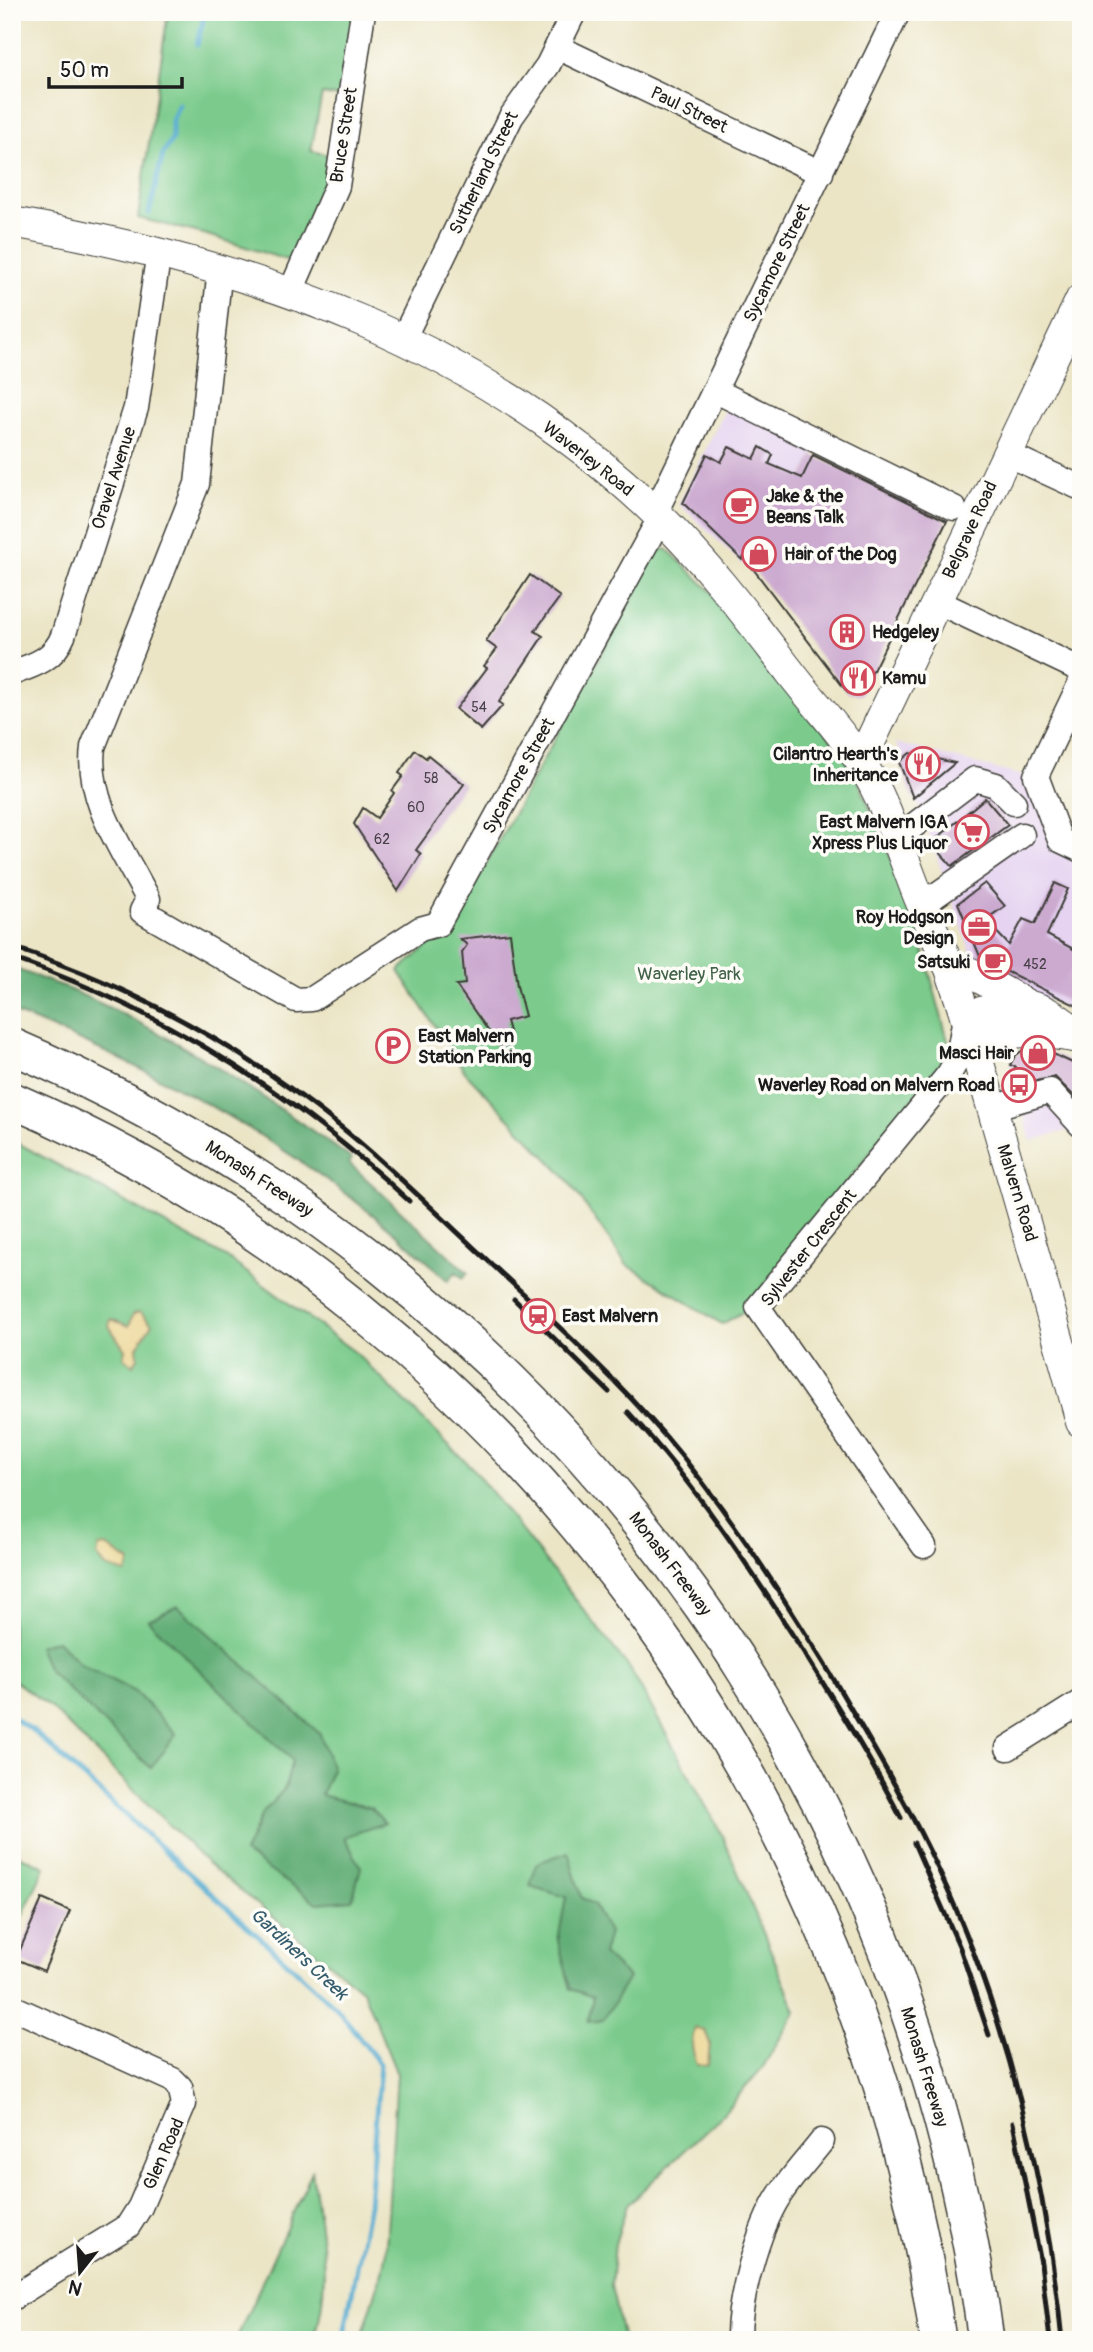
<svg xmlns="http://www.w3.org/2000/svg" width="1093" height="2352" viewBox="0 0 1093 2352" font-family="Pangolin,sans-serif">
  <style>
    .built { fill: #e5d3f1 }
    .green { fill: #7bcb8c; stroke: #4c7454; stroke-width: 2 }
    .forest { fill: #64af78; stroke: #40664a; stroke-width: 2 }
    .sand { fill: #eeda9e; stroke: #857b5d; stroke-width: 2 }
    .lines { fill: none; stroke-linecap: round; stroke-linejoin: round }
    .stream { stroke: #52abd0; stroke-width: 5 }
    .building { fill: #ccaad0 }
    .minor-casing { stroke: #3b3a36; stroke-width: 27 }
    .major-casing { stroke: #3b3a36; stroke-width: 32 }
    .highway-casing { stroke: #3b3a36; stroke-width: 38 }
    .minor { stroke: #fff; stroke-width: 24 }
    .major { stroke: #fff; stroke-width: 30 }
    .highway { stroke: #fff; stroke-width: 35 }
    .rail { stroke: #1c1c1c; stroke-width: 5 }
    .labels { text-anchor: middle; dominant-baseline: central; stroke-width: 7; stroke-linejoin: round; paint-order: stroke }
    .number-label { font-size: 14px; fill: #484049 }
    .street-label { font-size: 18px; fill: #1c1c1c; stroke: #fdfcf7 }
    .poi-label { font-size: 18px; font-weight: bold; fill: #1c1c1c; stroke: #fdfcf7; text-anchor: start }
    .park-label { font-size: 18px; fill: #426249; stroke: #fdfcf7 }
    .water-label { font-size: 19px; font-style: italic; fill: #345c6d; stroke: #fdfcf7 }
  </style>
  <rect width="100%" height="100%" fill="#fdfcf7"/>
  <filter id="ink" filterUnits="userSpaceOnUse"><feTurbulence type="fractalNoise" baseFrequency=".0143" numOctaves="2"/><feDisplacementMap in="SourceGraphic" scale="14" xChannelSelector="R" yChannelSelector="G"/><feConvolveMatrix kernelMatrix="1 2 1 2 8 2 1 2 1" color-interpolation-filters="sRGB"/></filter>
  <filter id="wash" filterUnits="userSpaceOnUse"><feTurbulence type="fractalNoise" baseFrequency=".00686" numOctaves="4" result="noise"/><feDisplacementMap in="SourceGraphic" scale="28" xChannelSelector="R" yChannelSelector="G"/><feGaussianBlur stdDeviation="1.57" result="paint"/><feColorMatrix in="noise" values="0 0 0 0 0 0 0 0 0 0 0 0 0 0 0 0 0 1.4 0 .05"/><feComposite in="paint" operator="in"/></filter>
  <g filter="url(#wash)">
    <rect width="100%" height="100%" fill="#ebe5c6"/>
    <path class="built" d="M729,402L818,445L753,574L679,504Z
      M896,743L1023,776L1059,843L1081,853V1015L976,967Z
      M1036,1046L1081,1067V1133L1076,1128L1031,1141L1010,1065L1015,1056Z"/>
    <path class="green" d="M168,12H355L341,97L322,94L311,151L329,155L321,202L290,261L204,234L138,218Z
      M667,549L735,614L853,768L913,911L951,1052L743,1312L722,1324L626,1264L567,1179L465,1072L399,971L455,921L658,550Z
      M12,1140L226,1257L356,1353L472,1468L631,1670L723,1837L796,2011L763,2067L720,2117L627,2205L615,2244L611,2286L623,2340H361L385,2262L397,2074L363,1991L206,1862L50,1707L12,1679Z
      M12,1852L45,1867L13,1936H12Z
      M312,2171C320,2232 333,2279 314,2340H236Z"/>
    <path class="forest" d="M12,968C137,1009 246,1083 352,1159L349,1163L468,1273L463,1278L456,1272L448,1281C325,1161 171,1075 12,1012Z
      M178,1606L320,1734L332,1769L321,1795L371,1808L385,1823L344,1837L361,1867L352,1900L317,1903L244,1853L262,1814L285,1788L292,1760L148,1620Z
      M57,1640L80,1664L135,1692L176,1734L151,1768L48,1670L38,1646Z
      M568,1852L581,1897L594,1905L609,1933L603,1954L629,1978L603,2020L588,2022L593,1997L571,1989L558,1941L566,1897L530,1886L537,1863Z"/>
    <path class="sand" d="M140,1312L152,1324L137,1347L138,1358L133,1365L124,1357L125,1350L109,1326L111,1319L129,1326L133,1314Z
      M106,1546L130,1562L126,1573L106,1567L97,1556L99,1547Z
      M695,2028L705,2031L710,2043L708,2065H697C692,2050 690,2043 695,2028Z"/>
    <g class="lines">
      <path class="stream" d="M197,45L205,12
        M149,213L163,154L172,139V121L179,104
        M12,1717L32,1730L336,2007L380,2064L369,2204L343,2340"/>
    </g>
    <g id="blocks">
      <path class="building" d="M729,447L754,459L760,447L773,455L769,464L802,478L813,455L947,521L861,695L848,693L744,557L742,560L683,503L707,454L721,462Z
        M530,575L560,597L535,631L543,636L499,702L503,705L481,730L456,709L487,668L484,666L497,649L486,641Z
        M415,750L426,758L428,755L464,784L416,850L421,854L398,891L354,824L363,808L377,818L394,793L392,791L403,776L399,773Z
        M910,753L955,763L913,798L899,762Z
        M985,798L1008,825L952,866L936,848L935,840Z
        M985,883L1005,906L985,920L1009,945L1023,919L1035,924L1055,883L1068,889L1047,935L1081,953V1008L981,959L958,903Z
        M510,933L517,986L525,1016L506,1021L512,1042L499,1046L456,985L465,984L462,952L467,945L460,939Z
        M1023,1050L1047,1051L1081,1067V1103L1055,1077L1020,1084L1015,1067L1010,1065L1015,1056Z
        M42,1899L70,1911L44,1971L16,1959Z"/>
    </g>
  </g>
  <g filter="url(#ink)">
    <use href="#blocks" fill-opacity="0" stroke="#3b3a36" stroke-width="2"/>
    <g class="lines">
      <g class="minor-casing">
        <path id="minor" d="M557,47L821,173
          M220,268L197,484L93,747C86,801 124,852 148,899L142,911L296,1000L312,999L420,929L438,924L660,518
          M291,291L337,186L363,12
          M403,339L511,117L548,65L574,12
          M716,391L954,508
          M1007,454L1081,488
          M655,513L898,12
          M936,601L1081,670
          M12,673C35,665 54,659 63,636L136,408L159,251
          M1081,682L1036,776L1060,840L1081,850
          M896,839L975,779L996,785L1014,803
          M922,905L1022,835
          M992,1108L1050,1091L1081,1125
          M924,1546L758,1307L949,1074L958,1058L965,1017
          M1008,1748L1081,1702
          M12,2007L173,2080L180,2087L184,2104L140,2207L128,2226L12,2298
          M739,2340C738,2301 758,2229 779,2196C791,2177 808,2159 822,2141"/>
      </g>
      <g class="major-casing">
        <path id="major" d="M12,222C256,265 480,342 661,518C709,565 749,619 790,672C812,701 840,730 860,761C888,804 902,858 922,905C931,927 942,948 950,969C966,1016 979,1064 993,1111C1023,1215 1053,1318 1081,1422
          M861,761L1081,299
          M948,965L971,973L1024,1003
          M965,1017C1021,999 1036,998 1081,1037
          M974,1048C1014,1025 1037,1032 1081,1038"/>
      </g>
      <g class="highway-casing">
        <path id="highway" d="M12,1046C546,1276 909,1764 986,2340
          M12,1100C512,1315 864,1804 938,2340"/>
      </g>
      <use href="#minor" class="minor"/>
      <use href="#major" class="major"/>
      <use href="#highway" class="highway"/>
      <path class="rail" d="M12,947C132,986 243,1048 341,1127C386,1163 427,1204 470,1244C537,1307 606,1367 666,1437C729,1511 782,1595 833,1678C870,1742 908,1804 939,1871C1007,2016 1046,2181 1062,2340
        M12,958C161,1009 294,1094 409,1201
        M514,1299L609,1392
        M628,1412C695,1484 748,1565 801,1648C836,1704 871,1759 901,1818
        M914,1843L960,1948L989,2035
        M1013,2123L1041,2263L1050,2340"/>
    </g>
  </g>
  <defs>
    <g id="cafe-ring" transform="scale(1.75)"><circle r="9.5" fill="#fdfcf7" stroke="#d1495b" stroke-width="1.5"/><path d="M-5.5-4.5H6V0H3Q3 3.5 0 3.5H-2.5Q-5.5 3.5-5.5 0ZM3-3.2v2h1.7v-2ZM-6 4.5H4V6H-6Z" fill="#d1495b"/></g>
    <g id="shop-ring" transform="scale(1.75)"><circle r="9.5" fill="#fdfcf7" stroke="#d1495b" stroke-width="1.5"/><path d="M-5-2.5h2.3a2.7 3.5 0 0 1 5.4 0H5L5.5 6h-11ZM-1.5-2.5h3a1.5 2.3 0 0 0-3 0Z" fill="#d1495b"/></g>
    <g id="building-ring" transform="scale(1.75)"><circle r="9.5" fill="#fdfcf7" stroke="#d1495b" stroke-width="1.5"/><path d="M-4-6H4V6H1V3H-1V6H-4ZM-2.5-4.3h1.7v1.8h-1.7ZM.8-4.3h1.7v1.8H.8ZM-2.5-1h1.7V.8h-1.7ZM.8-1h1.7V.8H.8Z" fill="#d1495b"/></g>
    <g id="restaurant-ring" transform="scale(1.75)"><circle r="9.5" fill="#fdfcf7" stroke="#d1495b" stroke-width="1.5"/><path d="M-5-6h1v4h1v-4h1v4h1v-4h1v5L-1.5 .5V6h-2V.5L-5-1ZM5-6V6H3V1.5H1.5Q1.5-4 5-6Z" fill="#d1495b"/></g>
    <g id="supermarket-ring" transform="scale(1.75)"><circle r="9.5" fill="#fdfcf7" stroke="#d1495b" stroke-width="1.5"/><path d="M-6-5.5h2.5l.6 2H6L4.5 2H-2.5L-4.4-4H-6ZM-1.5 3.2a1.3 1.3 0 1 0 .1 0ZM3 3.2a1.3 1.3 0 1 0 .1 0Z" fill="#d1495b"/></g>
    <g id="office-ring" transform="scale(1.75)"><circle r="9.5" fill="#fdfcf7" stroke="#d1495b" stroke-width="1.5"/><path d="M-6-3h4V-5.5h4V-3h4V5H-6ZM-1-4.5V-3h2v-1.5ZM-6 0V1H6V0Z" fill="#d1495b"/></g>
    <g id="parking-ring" transform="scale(1.75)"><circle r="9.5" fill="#fdfcf7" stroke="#d1495b" stroke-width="1.5"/><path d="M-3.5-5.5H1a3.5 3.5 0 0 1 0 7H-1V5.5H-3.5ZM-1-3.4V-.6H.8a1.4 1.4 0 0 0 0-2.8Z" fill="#d1495b"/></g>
    <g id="bus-ring" transform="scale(1.75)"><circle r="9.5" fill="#fdfcf7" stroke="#d1495b" stroke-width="1.5"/><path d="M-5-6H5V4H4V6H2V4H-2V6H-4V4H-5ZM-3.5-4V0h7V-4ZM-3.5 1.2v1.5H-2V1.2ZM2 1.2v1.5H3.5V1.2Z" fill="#d1495b"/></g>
    <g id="station-ring" transform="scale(1.75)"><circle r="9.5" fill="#fdfcf7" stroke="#d1495b" stroke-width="1.5"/><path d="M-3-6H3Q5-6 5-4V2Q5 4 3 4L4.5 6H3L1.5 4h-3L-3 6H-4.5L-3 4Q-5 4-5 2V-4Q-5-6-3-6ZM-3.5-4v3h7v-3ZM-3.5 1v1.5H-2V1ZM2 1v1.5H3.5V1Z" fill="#d1495b"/></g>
  </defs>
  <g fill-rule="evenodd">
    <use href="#cafe-ring" x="741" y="506"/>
    <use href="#shop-ring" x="759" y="554"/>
    <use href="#building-ring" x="847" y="632"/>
    <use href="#restaurant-ring" x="858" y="678"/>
    <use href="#restaurant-ring" x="923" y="764"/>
    <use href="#supermarket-ring" x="972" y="832"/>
    <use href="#office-ring" x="979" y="927"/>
    <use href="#cafe-ring" x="995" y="962"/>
    <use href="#parking-ring" x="393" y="1046"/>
    <use href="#shop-ring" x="1038" y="1053"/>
    <use href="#bus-ring" x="1019" y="1085"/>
    <use href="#station-ring" x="538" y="1316"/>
  </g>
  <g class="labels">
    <g class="number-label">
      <text x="479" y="707">54</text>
      <text x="431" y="778">58</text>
      <text x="416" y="807">60</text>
      <text x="382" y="839">62</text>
      <text x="1035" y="964">452</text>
    </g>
    <g class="street-label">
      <text transform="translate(689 110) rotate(26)">Paul Street</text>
      <text transform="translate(344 135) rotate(-81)">Bruce Street</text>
      <text transform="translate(484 173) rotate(-64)">Sutherland Street</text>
      <text transform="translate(777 263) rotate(-64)">Sycamore Street</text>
      <text transform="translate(588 459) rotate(38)">Waverley Road</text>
      <text transform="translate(114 478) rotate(-72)">Oravel Avenue</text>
      <text transform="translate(970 530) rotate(-65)">Belgrave Road</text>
      <text transform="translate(519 776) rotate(-61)">Sycamore Street</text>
      <text transform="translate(259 1179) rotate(33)">Monash Freeway</text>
      <text transform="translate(1017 1193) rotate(73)">Malvern Road</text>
      <text transform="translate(809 1248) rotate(-52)">Sylvester Crescent</text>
      <text transform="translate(670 1564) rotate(53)">Monash Freeway</text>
      <text transform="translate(924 2067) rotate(73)">Monash Freeway</text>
      <text transform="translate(164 2154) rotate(-66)">Glen Road</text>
    </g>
    <g class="poi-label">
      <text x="766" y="496">Jake &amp; the<tspan x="766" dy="21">Beans Talk</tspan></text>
      <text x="784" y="554">Hair of the Dog</text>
      <text x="872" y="632">Hedgeley</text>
      <text x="882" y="678">Kamu</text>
      <text x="898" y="754" text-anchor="end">Cilantro Hearth's<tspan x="898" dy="21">Inheritance</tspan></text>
      <text x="948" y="822" text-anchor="end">East Malvern IGA<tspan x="948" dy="21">Xpress Plus Liquor</tspan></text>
      <text x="954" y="917" text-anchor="end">Roy Hodgson<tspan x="954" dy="21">Design</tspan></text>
      <text x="970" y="962" text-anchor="end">Satsuki</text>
      <text x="418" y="1036">East Malvern<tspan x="418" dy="21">Station Parking</tspan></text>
      <text x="1014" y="1053" text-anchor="end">Masci Hair</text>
      <text x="995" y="1085" text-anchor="end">Waverley Road on Malvern Road</text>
      <text x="562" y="1316">East Malvern</text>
    </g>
    <g class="park-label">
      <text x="689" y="974">Waverley Park</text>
    </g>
    <g class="water-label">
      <text transform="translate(299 1954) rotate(43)">Gardiners Creek</text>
    </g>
  </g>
  <rect width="1093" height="2352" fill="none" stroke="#fdfcf7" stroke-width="42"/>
  <g transform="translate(80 2272) rotate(197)" stroke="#fdfcf7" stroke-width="5" paint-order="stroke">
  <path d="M0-5L12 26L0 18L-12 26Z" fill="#1c1c1c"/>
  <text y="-10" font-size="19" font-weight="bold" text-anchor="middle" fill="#1c1c1c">N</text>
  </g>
  <path d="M49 77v10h133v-10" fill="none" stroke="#1c1c1c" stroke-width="3.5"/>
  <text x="60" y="77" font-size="21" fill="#1c1c1c" stroke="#fdfcf7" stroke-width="5" paint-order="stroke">50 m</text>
</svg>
